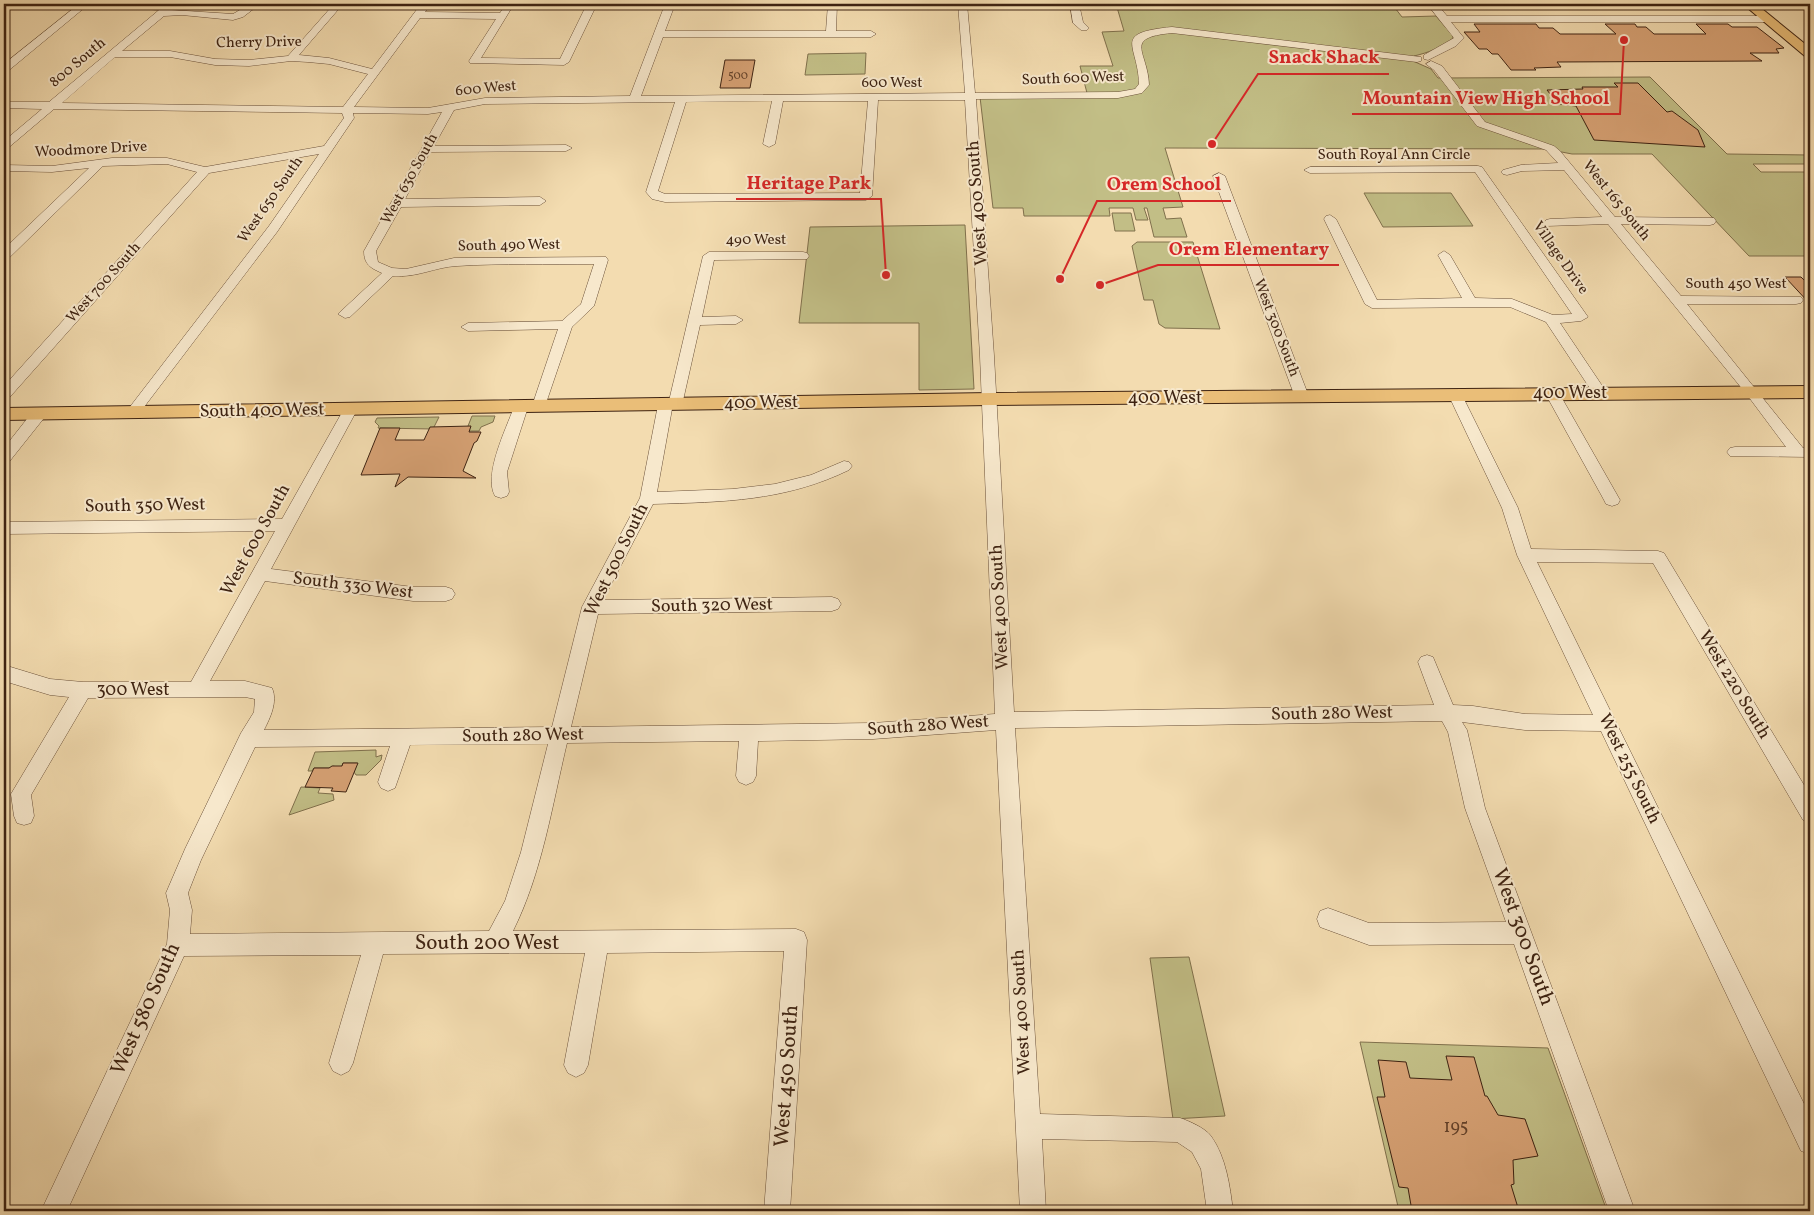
<svg xmlns="http://www.w3.org/2000/svg" width="1814" height="1215" viewBox="0 0 1814 1215" font-family="Vollkorn,serif">
  <style>
    .green { fill: #c2be86; stroke: #80704c }
    .building { fill: #d6a174; stroke: #3e2312 }
    .lines { fill: none; stroke-linecap: round; stroke-linejoin: round }
    .minor-casing { stroke: #6b513a; stroke-width: 1 }
    .major-casing { stroke: #3e2312; stroke-width: 2 }
    .minor { fill: #f7e8cc; fill-rule: evenodd }
    .major { fill: #eabe78; fill-rule: evenodd }
    .labels { text-anchor: middle; dominant-baseline: central; stroke-width: 4; stroke-linejoin: round; paint-order: stroke }
    .far-number-label { font-size: 12px; fill: #64422a }
    .far-street-label { font-size: 15px; fill: #3e2312; stroke: #f7e8cc }
    .street-label { font-size: 18px; fill: #3e2312; stroke: #f7e8cc }
    .near-number-label { font-size: 18px; fill: #64422a }
    .near-street-label { font-size: 21px; fill: #3e2312; stroke: #f7e8cc }
    .leader { fill: none; stroke: #d62828; stroke-width: 2 }
    .callout-dot { fill: #d62828; stroke: #f7e8cc; stroke-width: 2 }
    .callout-label { font-size: 19px; text-anchor: middle; font-weight: bold; fill: #d62828; stroke: #f7e8cc; stroke-width: 4; stroke-linejoin: round; paint-order: stroke }
  </style>
  <rect width="100%" height="100%" fill="#f3dcb0"/>
  <filter id="stains"><feTurbulence type="fractalNoise" baseFrequency=".004" numOctaves="4"/><feColorMatrix values="0 0 0 0 .2 0 0 0 0 .09 0 0 0 0 .02 0 0 0 .5 -.17"/></filter>
  <radialGradient id="worn" r=".72"><stop offset=".6" stop-color="#630" stop-opacity="0"/><stop offset="1" stop-color="#630" stop-opacity=".3"/></radialGradient>
  <path class="green" d="M1116,4H1392L1402,17L1436,16L1452,35L1453,38C1444,47 1427,53 1414,56L1413,61L1431,69L1438,78L1650,77L1727,154L1810,155V164H1753L1761,172H1810V256H1749L1652,154H1572L1546,149L1165,148L1183,207L1163,208L1166,219L1181,218L1187,237H1154L1147,208H1144L1148,220H1136L1133,208H1109L1110,216H1024L1023,208H993L980,97L1087,93L1080,66H1113L1102,32L1124,31Z
    M866,53L865,74L805,75L808,54Z
    M1364,193H1451L1473,226L1383,227Z
    M1112,213H1131L1135,231H1115Z
    M965,225L974,389L919,390V323H799L810,227Z
    M1137,242H1193L1220,329L1165,328L1159,324L1153,300H1144L1132,246Z
    M472,416H495L493,422L481,427L479,431H466Z
    M439,417L433,429L378,428L379,426L375,422L377,418Z
    M376,750V757L382,755L381,760L366,775H356L354,772L357,763H343L341,768L333,766L330,768H314L312,771H308L315,752Z
    M301,787L320,788L318,793L333,794L334,800L289,815Z
    M1189,957L1225,1116L1173,1119L1150,958Z
    M1360,1042L1548,1048L1607,1211H1399Z"/>
  <path class="building" d="M1474,24H1536L1539,28H1553L1560,34H1616L1605,24H1635L1637,27H1646L1654,34H1706L1696,24H1728L1732,27H1757L1784,48L1776,49L1779,53H1750L1762,61L1557,62L1561,67L1534,68L1536,70H1511L1498,54H1492L1487,49H1479L1464,32H1480Z
    M725,60H755L750,88H720Z
    M1614,83H1638L1667,112L1672,111L1698,130L1705,147L1594,140L1576,106L1558,104L1547,90L1583,89L1582,87H1618Z
    M1785,277H1801L1806,282H1810V304Z
    M471,426L469,432H481L477,441L474,443L463,471L476,478L408,477L395,487L400,474L361,475L380,428H400L395,440H424L430,427Z
    M343,763H358L346,792L331,791L333,788L305,787L314,768H329L332,766H342Z
    M1446,1056L1474,1057L1485,1096H1487L1498,1115L1525,1119L1538,1156L1513,1160L1514,1184L1511,1185L1519,1211H1412L1408,1188L1399,1187L1377,1097H1385L1378,1060L1406,1062L1410,1078L1452,1080Z"/>
  <g class="lines">
    <g class="minor-casing">
      <path id="minor" d="M79,4H89L8,71L4,72V64Z
        M112,4H176L171,10L233,14L250,4H260L243,17L233,20L182,15L164,16L122,51H170L215,59L249,60L288,56L334,4H343L299,55L329,58L372,69L421,4H431L425,12L500,13L506,4H514L481,58L560,59L587,4H597L569,62L564,65L470,63L469,61L496,19L420,18L354,107L428,108L485,98L630,96L664,7L669,4L674,7L665,31H826L828,4H837L836,31H871L876,34L871,37H663L641,96L965,93L958,4H967L975,93L1118,92L1135,89L1139,84C1138,44 1111,33 1172,27L1421,57V61L1417,62L1172,33C1122,38 1148,51 1149,85L1142,93L1118,98L976,99L994,356L1014,712L1434,705L1418,662L1421,657L1427,655L1433,657L1453,705L1473,706L1525,714L1593,715L1517,555L1502,508L1448,394L1450,391H1460L1518,508L1531,549L1658,551L1664,553L1810,795V822L1803,820L1653,563L1537,562L1810,1116V1154L1801,1151L1601,731L1525,730L1462,722L1467,730L1485,808L1635,1211H1609L1514,944L1369,945L1320,927L1317,919L1320,911L1328,908L1369,923L1506,922L1465,808L1448,732L1442,721L1015,728L1040,1114L1180,1118C1189,1121 1205,1128 1211,1136C1226,1157 1230,1186 1233,1211H1207L1201,1169L1192,1152L1177,1142L1042,1139L1046,1211H1020L996,730L873,739L758,741L756,776L753,782L746,785L739,782L736,776L739,741L567,743C552,806 542,873 513,931L796,929L804,932L807,940L790,1211H764L784,951L607,953L588,1065L584,1073L576,1077L568,1073L564,1065L585,953L383,954L353,1063L349,1071L341,1075L333,1071L329,1063L361,955L184,956L67,1211H41L167,944L170,910L166,893L185,849L241,733L254,712L255,699L245,697L88,698L31,795L34,816L31,823L24,825L17,823L14,816L11,794L69,697L50,695L4,681V665L50,679L83,682H191L275,531L4,534V522L282,519L345,407H355L357,410L271,569L413,587H446L452,589L455,594L452,599L446,601H413L265,581L210,681H245L272,688C278,702 270,718 264,730L552,727L582,607L640,498L658,405L660,402L669,401L703,256L709,252H803L807,253L809,256L807,259L714,260L702,317L736,316L743,320L736,324L700,325L682,405L680,408L672,409L657,492L733,489L775,484L811,475L844,461L849,462L852,466L849,470C785,501 724,502 653,504L603,600L832,597L838,599L841,604L838,609L832,611L598,614L571,727L873,723L995,714L980,356L965,100H878L872,196L866,200L665,202L652,199L646,192L675,102L485,104L454,110L434,146L566,145L572,148L566,151L430,152L405,199L540,197L546,201L540,205L401,207L376,251L378,262L392,268L406,269L454,258L606,257L608,260L594,306L572,327L544,409H534L532,406L558,329L468,331L461,327L468,323L562,321L581,304L594,264C549,265 502,263 457,266C435,267 417,278 393,276L350,317L345,318L338,314L382,273C370,268 364,264 364,251L442,112L428,114L353,113L354,118L277,232L138,415H128L126,412L269,226L319,154L209,173L9,398L4,400V386L197,172L167,164L103,166L8,259L4,260V249L89,168L52,172L4,171V165L52,166L112,158H167L205,167L324,146L344,118L342,113L54,109L8,148L4,149V141L42,109L4,108V102H49L159,10L117,7ZM115,57H170L215,65L249,66L291,61L308,62L329,64L368,74L343,107L62,103ZM772,101L763,144L769,147L775,144L783,101H868L860,193L665,194L658,191L686,102ZM548,744L521,852L505,901L489,931L190,934L192,910L188,893L201,860L255,747L390,746L378,782L381,788L388,791L395,788L410,745Z
        M751,4H769L767,6L752,7Z
        M1070,4H1079L1083,22L1089,28L1087,30H1081L1073,23Z
        M1427,4H1437L1447,16H1768L1773,19L1768,22H1451L1464,38L1456,46L1428,60L1424,59V55L1454,38Z
        M1431,61L1442,66L1485,122L1554,146L1560,151L1615,217L1714,218L1716,221L1714,224L1710,225L1621,224L1681,296L1801,297L1803,300L1801,303L1796,304H1687L1803,448L1810,449V457L1730,456L1727,452L1730,448L1735,447H1786L1748,396L1608,224L1546,226L1544,223L1546,220L1550,219L1602,217L1564,170L1522,171L1507,175L1503,174L1501,172L1503,170L1521,165L1558,163L1546,150L1477,126L1434,70L1426,64Z
        M1478,166L1482,167L1588,317L1581,321L1560,323L1607,393L1605,396H1595L1546,322L1510,307L1372,308L1365,304L1324,219L1326,216L1330,215L1336,219L1377,300L1462,298L1438,255L1444,251L1450,255L1475,298L1512,299L1553,315L1572,314L1475,172L1310,173L1304,170L1310,167Z
        M1219,173L1225,176L1309,397L1307,400H1297L1295,397L1213,176Z
        M1552,388L1557,390L1559,393L1620,500L1618,504L1612,506L1606,504L1604,500L1545,393L1547,390Z
        M521,402L526,404L528,407L507,472L509,492L507,496L501,498L495,496C483,475 506,429 514,407L516,404Z
        M39,409L44,410L46,414L44,418L9,462L4,463V448L34,410Z"/>
    </g>
    <g class="major-casing">
      <path id="major" d="M1743,4H1756L1810,48V58L1806,57Z
        M1810,386V398L990,405L4,420V408L990,393Z"/>
    </g>
    <use href="#minor" class="minor"/>
    <use href="#major" class="major"/>
  </g>
  <g class="labels">
    <g class="far-number-label">
      <text x="738" y="76">500</text>
    </g>
    <g class="far-street-label">
      <text transform="translate(259 43) rotate(-1)">Cherry Drive</text>
      <text transform="translate(78 63) rotate(-40)">800 South</text>
      <text transform="translate(1073 79) rotate(-2)">South 600 West</text>
      <text x="892" y="83">600 West</text>
      <text transform="translate(486 89) rotate(-5)">600 West</text>
      <text transform="translate(91 150) rotate(-3)">Woodmore Drive</text>
      <text x="1394" y="155">South Royal Ann Circle</text>
      <text transform="translate(410 179) rotate(-61)">West 630 South</text>
      <text transform="translate(271 200) rotate(-55)">West 650 South</text>
      <text transform="translate(1616 201) rotate(51)">West 165 South</text>
      <text x="756" y="240">490 West</text>
      <text transform="translate(509 246) rotate(-1)">South 490 West</text>
      <text transform="translate(1560 258) rotate(55)">Village Drive</text>
      <text transform="translate(104 283) rotate(-48)">West 700 South</text>
      <text x="1736" y="284">South 450 West</text>
      <text transform="translate(1276 328) rotate(69)">West 300 South</text>
    </g>
    <g class="street-label">
      <text transform="translate(978 203) rotate(-94)">West 400 South</text>
      <text x="1570" y="393">400 West</text>
      <text x="1165" y="398">400 West</text>
      <text transform="translate(761 403) rotate(-1)">400 West</text>
      <text transform="translate(262 411) rotate(-1)">South 400 West</text>
      <text transform="translate(145 506) rotate(-1)">South 350 West</text>
      <text transform="translate(256 540) rotate(-61)">West 600 South</text>
      <text transform="translate(617 560) rotate(-64)">West 500 South</text>
      <text transform="translate(353 586) rotate(7)">South 330 West</text>
      <text transform="translate(712 606) rotate(-1)">South 320 West</text>
      <text transform="translate(1000 607) rotate(-93)">West 400 South</text>
      <text transform="translate(1734 685) rotate(59)">West 220 South</text>
      <text x="133" y="690">300 West</text>
      <text transform="translate(1332 714) rotate(-1)">South 280 West</text>
      <text transform="translate(928 726) rotate(-4)">South 280 West</text>
      <text transform="translate(523 736) rotate(-1)">South 280 West</text>
      <text transform="translate(1629 769) rotate(64)">West 255 South</text>
      <text transform="translate(1022 1012) rotate(-93)">West 400 South</text>
    </g>
    <g class="near-number-label">
      <text x="1456" y="1127">195</text>
    </g>
    <g class="near-street-label">
      <text transform="translate(1523 937) rotate(70)">West 300 South</text>
      <text x="487" y="943">South 200 West</text>
      <text transform="translate(146 1009) rotate(-66)">West 580 South</text>
      <text transform="translate(787 1076) rotate(-86)">West 450 South</text>
    </g>
  </g>
  <path class="leader" d="M1212 144L1258 74H1389M1624 40L1620 114H1352M886 275L881 199H736M1060 279L1097 201H1231M1100 285L1158 265H1339"/>
  <g class="callout-dot">
    <circle cx="1212" cy="144" r="5"/>
    <circle cx="1624" cy="40" r="5"/>
    <circle cx="886" cy="275" r="5"/>
    <circle cx="1060" cy="279" r="5"/>
    <circle cx="1100" cy="285" r="5"/>
  </g>
  <g class="callout-label">
    <text x="1324" y="63">Snack Shack</text>
    <text x="1486" y="104">Mountain View High School</text>
    <text x="809" y="189">Heritage Park</text>
    <text x="1164" y="190">Orem School</text>
    <text x="1249" y="255">Orem Elementary</text>
  </g>
  <rect width="1814" height="1215" fill="none" stroke="#f3dcb0" stroke-width="20"/>
  <rect x="5" y="5" width="1804" height="1205" fill="none" stroke="#3e2312" stroke-width="2.5"/>
  <rect x="10" y="10" width="1794" height="1195" fill="none" stroke="#3e2312"/>
  <rect width="100%" height="100%" filter="url(#stains)"/>
  <rect width="100%" height="100%" fill="url(#worn)"/>
</svg>
